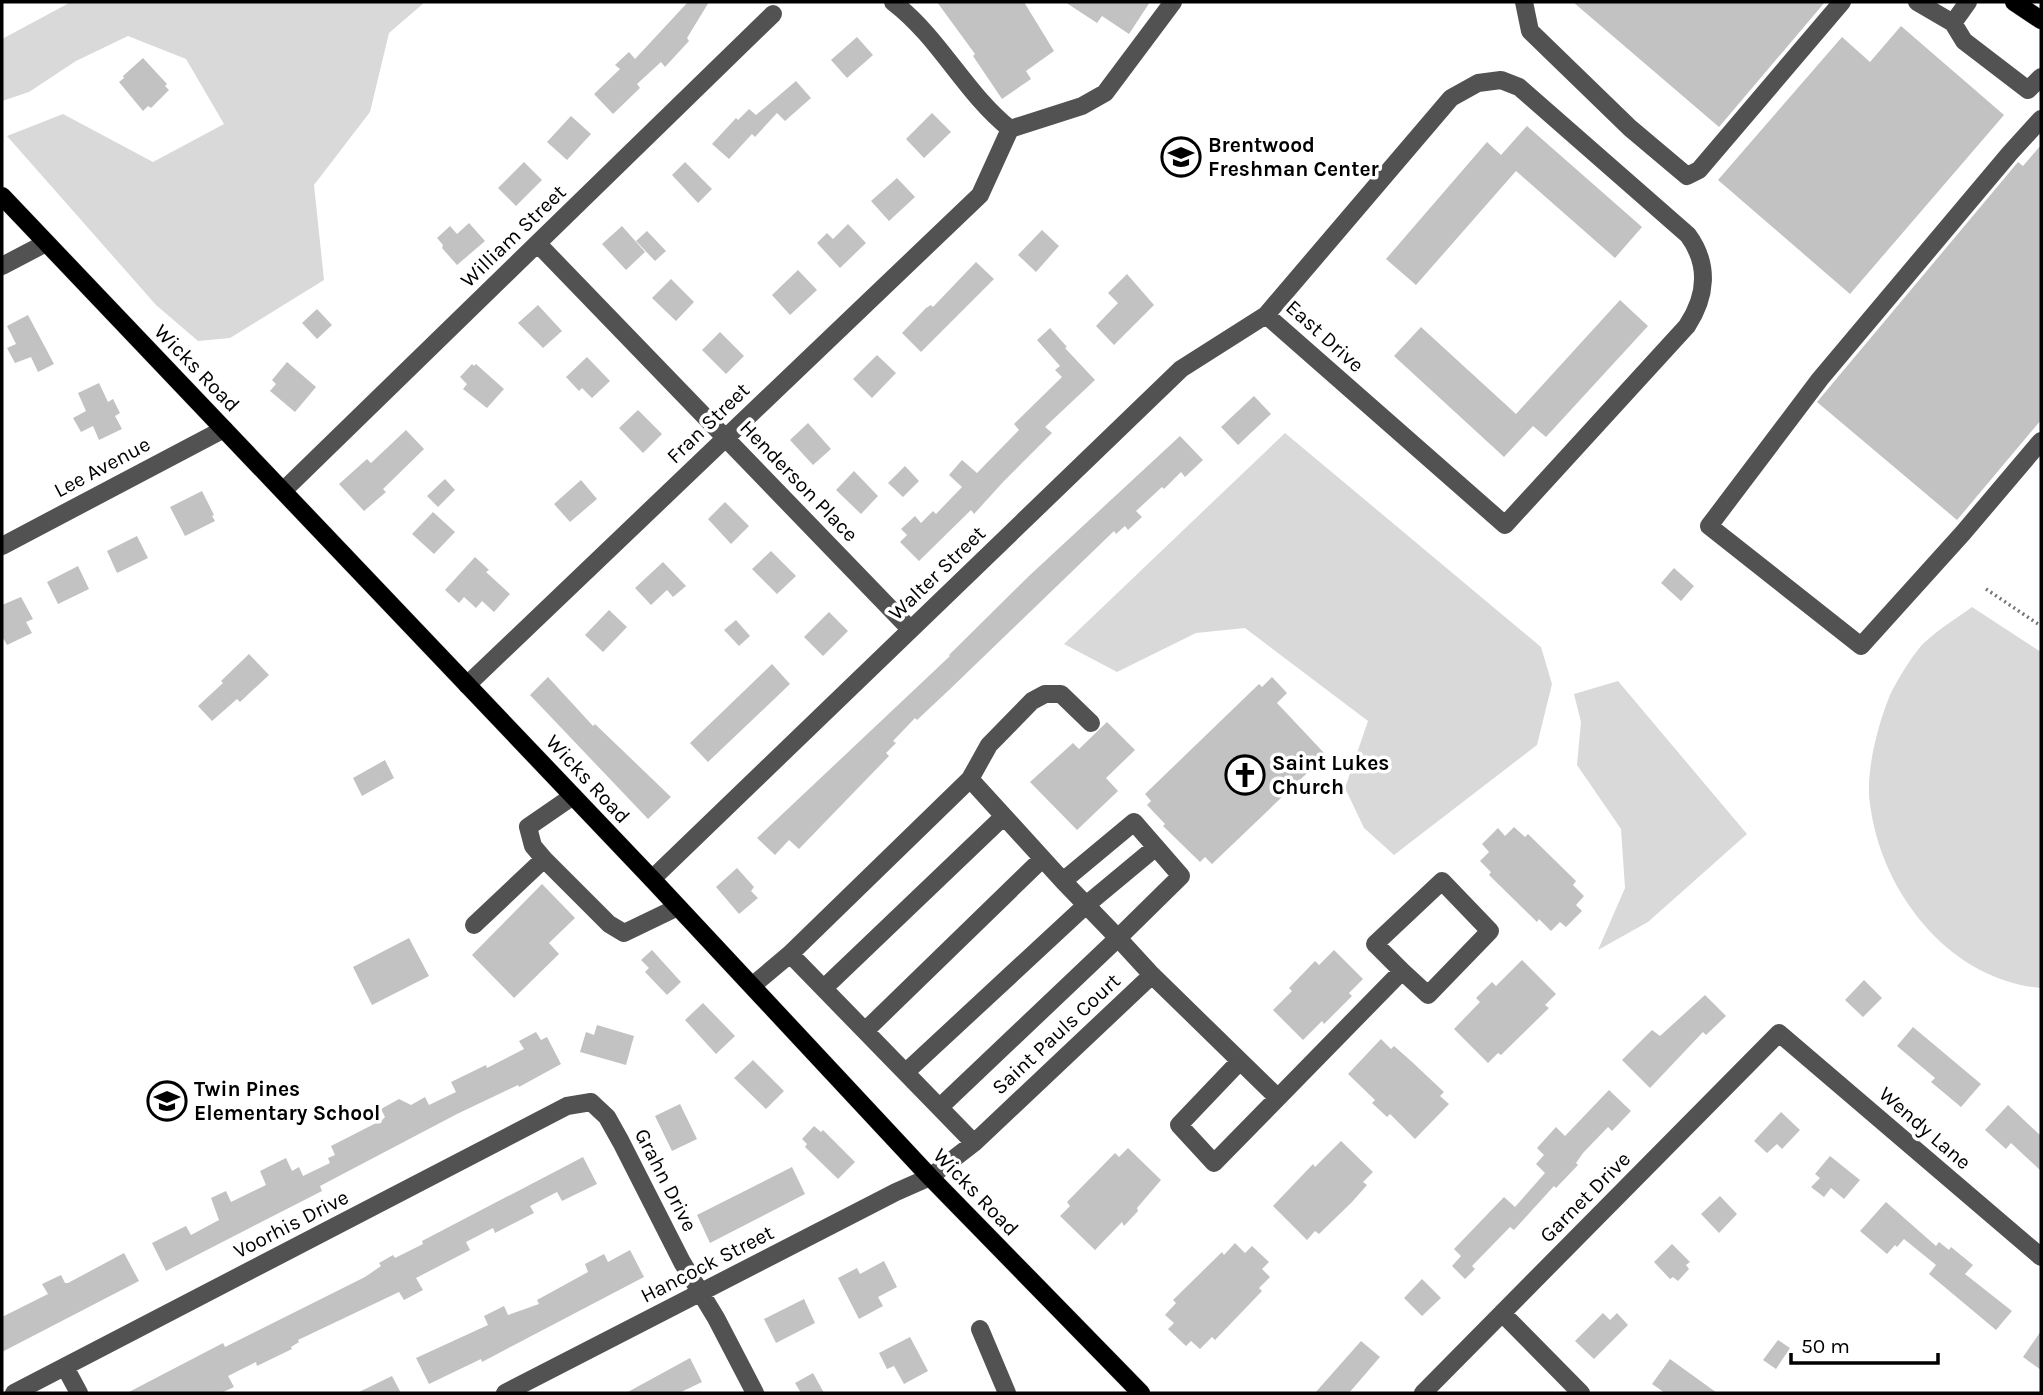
<svg xmlns="http://www.w3.org/2000/svg" width="2043" height="1395" viewBox="0 0 2043 1395" font-family="Karla,sans-serif">
  <style>
    .green { fill: #d9d9d9 }
    .building { fill: #c2c2c2 }
    .lines { fill: none; stroke-linecap: round; stroke-linejoin: round }
    .major-casing { stroke: #dbdbdb; stroke-width: 19 }
    .path { stroke: #747474; stroke-width: 3.5; stroke-dasharray: 2 3.5; stroke-linecap: butt }
    .minor { stroke: #525252; stroke-width: 18 }
    .major { stroke: #000; stroke-width: 18 }
    .labels { text-anchor: middle; dominant-baseline: central; stroke-width: 7; stroke-linejoin: round; paint-order: stroke }
    .poi-label { font-size: 21px; font-weight: bold; fill: #000; stroke: #fff; text-anchor: start }
    .street-label { font-size: 21px; fill: #000; stroke: #fff }
  </style>
  <rect width="100%" height="100%" fill="#fff"/>
  <path class="green" d="M71,2H425L389,33L370,112L314,185L324,280L230,338L198,341L156,305L7,136L63,114L153,162L224,124L186,59L128,36L76,61L29,92L2,101V39Z
    M1285,433L1541,647L1552,684L1537,745L1394,855L1364,828L1345,788L1368,721L1245,628L1196,633L1117,672L1064,644Z
    M1972,607L2041,652V988C1949,980 1881,892 1870,804C1865,773 1878,724 1890,695C1896,682 1914,652 1925,642C1939,629 1957,618 1972,607Z
    M1618,681L1747,834L1648,922L1598,950L1625,888L1621,829L1577,765L1581,722L1574,694Z"/>
  <path class="building" d="M688,2H709L687,38L689,41L665,67L661,62L637,84L640,88L613,114L594,94L620,69L615,65L629,52L635,59Z
    M937,2H1024L1054,51L1026,71L1031,79L1002,99L973,56L975,54Z
    M1065,2H1150L1129,34L1102,16L1097,23Z
    M1573,2H1825L1719,127Z
    M1901,26L2004,115L1850,294L1718,180L1842,37L1870,62Z
    M857,37L873,55L847,78L831,60Z
    M143,58L167,84L165,86L169,90L151,108L148,106L143,111L119,82L124,78L123,76Z
    M796,81L811,98L785,121L777,113L755,137L752,134L729,159L712,144L736,118L738,120L749,109L756,115Z
    M932,113L951,132L924,158L906,139Z
    M571,116L591,134L567,160L547,142Z
    M1527,126L1642,227L1615,258L1516,171L1416,285L1386,259L1487,142L1501,155Z
    M2041,145V420L1957,520L1817,402L2018,162L2023,166Z
    M524,162L542,180L516,206L498,188Z
    M685,162L712,189L698,203L672,175Z
    M897,178L915,197L889,221L871,201Z
    M469,223L485,241L457,265L442,248L443,245L437,238L450,226L457,234Z
    M848,224L866,243L840,268L817,243L827,233L833,239Z
    M622,226L645,252L626,270L602,244Z
    M1042,230L1059,246L1036,272L1018,255Z
    M647,231L666,251L655,261L636,241Z
    M976,262L994,279L921,352L902,333L926,308L931,305L933,307Z
    M798,270L817,290L790,315L772,295Z
    M1127,274L1154,305L1114,345L1096,326L1118,303L1108,293Z
    M671,279L694,302L676,321L652,298Z
    M1620,300L1648,326L1546,437L1533,426L1504,457L1394,356L1421,327L1516,414Z
    M538,305L562,331L543,348L518,323Z
    M317,309L332,325L317,339L302,323Z
    M28,315L54,364L38,372L31,357L15,363L7,348L16,344L7,326Z
    M1050,328L1067,347L1065,348L1095,380L1045,427L1052,433L1004,481L974,514L971,510L919,561L900,542L907,535L901,529L915,516L921,523L933,511L936,514L962,487L949,475L962,460L977,473L1019,430L1014,424L1062,377L1055,370L1060,366L1037,340Z
    M720,332L744,356L726,374L702,350Z
    M877,355L896,373L872,398L853,379Z
    M587,357L610,381L592,398L582,388L579,391L566,377Z
    M287,362L316,387L295,412L270,391L276,384L272,380Z
    M472,364L474,366L476,364L504,389L487,408L463,389L467,384L460,377Z
    M99,383L108,402L113,399L120,413L115,416L122,429L99,440L93,426L81,432L73,418L86,411L78,393Z
    M1254,396L1271,414L1238,445L1221,427Z
    M638,410L662,434L643,453L619,428Z
    M808,423L831,449L813,465L790,440Z
    M406,430L424,449L383,489L386,492L364,511L339,484L367,459L371,463Z
    M1180,436L1203,460L1185,477L1181,472L1164,489L1162,487L1136,511L1142,517L1128,530L1125,526L1116,534L1114,531L948,691L917,720L915,718L893,741L896,743L886,753L889,756L799,849L789,840L775,855L757,838L950,656L949,655L1030,575Z
    M905,466L919,481L903,497L888,483Z
    M854,471L878,496L861,514L836,490Z
    M445,479L455,490L438,507L427,496Z
    M581,480L597,499L570,522L554,504Z
    M202,491L214,515L212,516L215,521L185,536L170,507Z
    M725,502L749,526L731,544L708,519Z
    M433,512L455,532L434,554L412,534Z
    M137,536L148,558L117,573L107,551Z
    M771,551L796,576L777,594L752,569Z
    M475,557L489,570L486,572L510,594L494,612L482,601L476,608L464,597L459,603L445,590Z
    M663,562L686,586L673,597L667,590L651,605L635,588Z
    M78,566L89,589L58,604L47,582Z
    M1674,568L1694,586L1681,601L1661,583Z
    M21,597L33,619L26,622L32,633L7,645L2,636V605Z
    M609,610L627,627L603,652L585,635Z
    M829,612L848,631L823,656L804,637Z
    M736,620L750,636L739,646L724,630Z
    M249,654L269,675L240,702L237,699L212,721L198,706L223,683L221,681Z
    M772,664L790,684L708,762L690,743Z
    M548,677L593,726L595,724L671,797L648,819L530,695Z
    M1272,677L1287,693L1277,703L1326,755L1212,864L1205,857L1200,862L1163,826L1165,824L1147,805L1151,801L1145,794L1259,684L1262,687Z
    M1107,722L1135,750L1106,778L1118,791L1077,830L1030,782L1073,743L1079,749Z
    M385,760L394,778L362,796L353,778Z
    M1514,827L1525,837L1528,834L1576,881L1573,885L1584,896L1576,905L1582,911L1566,927L1560,922L1551,931L1539,919L1537,922L1489,875L1491,872L1480,861L1489,852L1482,844L1498,828L1505,836Z
    M737,868L754,887L751,891L758,898L739,914L716,887Z
    M542,884L575,918L549,943L559,954L514,998L472,955Z
    M409,938L429,976L372,1005L353,967Z
    M652,950L681,982L667,995L645,972L649,968L641,960Z
    M1334,950L1363,979L1349,993L1352,996L1324,1024L1322,1021L1303,1040L1273,1010L1292,991L1289,988L1315,961L1319,965Z
    M1522,960L1556,994L1545,1005L1549,1008L1501,1055L1498,1053L1488,1063L1454,1029L1480,1002L1476,998L1492,982L1496,986Z
    M1864,980L1882,998L1863,1017L1845,1000Z
    M1705,995L1726,1016L1706,1035L1703,1032L1650,1088L1622,1060L1652,1030L1660,1036Z
    M703,1003L735,1036L716,1054L685,1020Z
    M597,1025L634,1036L626,1065L580,1052L586,1032L594,1035Z
    M1913,1027L1981,1084L1961,1107L1931,1082L1935,1078L1897,1046Z
    M536,1032L541,1040L547,1037L561,1064L519,1087L518,1085L457,1114L320,1186L322,1191L166,1271L152,1243L186,1226L191,1235L219,1220L211,1198L226,1191L231,1202L266,1185L260,1171L286,1158L292,1171L299,1167L303,1176L330,1163L328,1158L335,1155L331,1146L382,1120L385,1117L381,1109L399,1099L411,1105L425,1097L429,1105L456,1092L451,1082L486,1065L487,1068L524,1049L519,1041Z
    M1381,1039L1391,1049L1394,1046L1411,1061L1444,1092L1440,1096L1449,1104L1415,1139L1390,1114L1387,1117L1372,1103L1375,1100L1348,1074Z
    M753,1060L784,1091L766,1109L734,1078Z
    M1609,1090L1631,1111L1612,1131L1608,1127L1583,1153L1576,1163L1578,1165L1556,1188L1554,1186L1514,1230L1510,1227L1472,1266L1475,1269L1465,1279L1452,1266L1461,1256L1454,1249L1504,1197L1515,1207L1545,1173L1536,1164L1544,1155L1537,1148L1556,1127L1565,1136Z
    M680,1104L697,1139L672,1151L655,1116Z
    M2008,1105L2041,1136V1171L2011,1143L2006,1149L1985,1130Z
    M1781,1112L1800,1130L1782,1149L1777,1144L1767,1153L1754,1141Z
    M814,1126L821,1132L823,1130L855,1162L838,1179L805,1147L807,1144L802,1139Z
    M1341,1141L1373,1172L1363,1182L1367,1185L1352,1202L1319,1234L1315,1231L1307,1240L1273,1206L1313,1164L1315,1167Z
    M1128,1148L1161,1180L1137,1208L1138,1211L1124,1226L1122,1222L1095,1250L1060,1216L1070,1206L1067,1202L1115,1153L1119,1157Z
    M1830,1156L1860,1180L1844,1199L1831,1188L1824,1197L1811,1187L1820,1178L1815,1174Z
    M583,1157L597,1184L562,1201L557,1192L530,1206L534,1213L495,1233L493,1228L466,1242L470,1250L416,1278L423,1290L404,1300L399,1292L298,1340L299,1342L291,1347L292,1349L257,1366L256,1362L228,1376L234,1387L221,1393H127L223,1343L225,1347L365,1277L381,1266L379,1263L393,1255L395,1258L423,1244L422,1241Z
    M792,1167L805,1194L710,1243L697,1215Z
    M1720,1196L1737,1214L1719,1233L1701,1214Z
    M1886,1202L1936,1246L1939,1242L1949,1250L1951,1247L1973,1265L1965,1274L2012,1311L1996,1330L1929,1274L1936,1265L1904,1239L1897,1247L1895,1245L1887,1254L1860,1231Z
    M1235,1243L1245,1253L1252,1246L1269,1262L1262,1269L1270,1277L1259,1288L1262,1291L1215,1340L1212,1337L1200,1349L1191,1341L1186,1346L1168,1329L1174,1323L1165,1315L1176,1303L1173,1300L1222,1252L1224,1255Z
    M1672,1244L1690,1262L1686,1265L1689,1269L1678,1281L1673,1277L1670,1279L1654,1262Z
    M630,1250L644,1277L482,1362L481,1359L429,1384L416,1358L488,1325L484,1316L504,1306L508,1315L539,1304L537,1300L588,1272L585,1264L604,1254L608,1262Z
    M124,1253L139,1281L2,1352V1317L48,1294L42,1284L61,1275L65,1283H68Z
    M884,1261L897,1287L878,1297L883,1306L859,1319L838,1278L857,1268L860,1274Z
    M1422,1279L1441,1298L1422,1316L1404,1298Z
    M804,1299L815,1323L776,1343L764,1319Z
    M1603,1313L1610,1320L1617,1313L1628,1325L1594,1359L1575,1341Z
    M2041,1331V1370L2023,1357Z
    M910,1337L928,1371L904,1384L894,1366L887,1369L879,1353Z
    M1778,1340L1790,1348L1776,1369L1763,1360Z
    M1361,1341L1380,1357L1349,1393H1315Z
    M690,1358L702,1382L679,1393H626Z
    M1670,1359L1717,1393H1665L1652,1384Z
    M813,1373L824,1393H801L795,1383Z
    M392,1376L401,1393H357Z"/>
  <g class="lines">
    <g class="major-casing">
      <path id="major" d="M2014,2L2041,20
        M2,196L652,879L930,1177L1141,1393"/>
    </g>
    <path class="path" d="M1986,589L2041,626"/>
    <path class="minor" d="M1524,2L1530,31L1630,128L1687,176L1699,170L1842,2
      M1917,2L1953,23
      M1968,2L1953,23L1964,41L2028,90L2041,77
      M1501,80L1519,87L1688,235C1710,265 1706,297 1687,326L1505,525L1266,315L1451,98L1478,83Z
      M2041,119L2010,153L1820,379L1709,526L1861,646L1963,533L2041,441
      M1010,129L1082,106L1105,93L1173,2
      M538,244L910,629
      M2,266L46,243
      M283,491L773,14
      M2,546L224,429
      M467,685L980,195L1010,129C964,92 940,38 893,2
      M970,779L989,745L1032,701L1045,694H1061L1091,723
      M544,859L609,924L624,933L678,907
      M652,879L1181,369L1266,315
      M474,925L544,859L533,846L528,827L573,796
      M790,954L974,1143
      M752,986L790,954L970,779L1063,881L1134,822L1181,876L1118,938L1152,975L1277,1097
      M824,988L1003,817
      M865,1031L1041,860
      M1240,1061L1179,1125L1214,1163L1402,971L1428,995L1490,931L1442,881L1375,944L1402,971
      M906,1072L1085,906L1156,847
      M940,1107L1118,938L1063,881
      M1502,1313L1581,1393
      M980,1329L1007,1393
      M65,1367L79,1393
      M14,1393L567,1106L591,1102L607,1117L621,1142L682,1262L716,1318L755,1393
      M505,1393L896,1192L930,1177L974,1143L1152,975
      M1423,1393L1779,1033L2041,1257"/>
    <use href="#major" class="major"/>
  </g>
  <defs>
    <g id="school-ring" transform="scale(2.0125)"><circle r="9.5" fill="#fff" stroke="#000" stroke-width="1.5"/><path d="M0-5L7-2L0 1L-7-2ZM-4 1L0 2.5L4 1V4Q0 6-4 4Z" fill="#000"/></g>
    <g id="church-ring" transform="scale(2.0125)"><circle r="9.5" fill="#fff" stroke="#000" stroke-width="1.5"/><path d="M-1.2-6h2.4v3.5h3.3v2.4h-3.3V6h-2.4V-.1h-3.3v-2.4h3.3Z" fill="#000"/></g>
  </defs>
  <g fill-rule="evenodd">
    <use href="#school-ring" x="1181" y="157"/>
    <use href="#church-ring" x="1245" y="775"/>
    <use href="#school-ring" x="167" y="1101"/>
  </g>
  <g class="labels">
    <g class="poi-label">
      <text x="1208" y="145">Brentwood<tspan x="1208" dy="24">Freshman Center</tspan></text>
      <text x="1272" y="763">Saint Lukes<tspan x="1272" dy="24">Church</tspan></text>
      <text x="194" y="1089">Twin Pines<tspan x="194" dy="24">Elementary School</tspan></text>
    </g>
    <g class="street-label">
      <text transform="translate(513 236) rotate(-44)">William Street</text>
      <text transform="translate(1325 336) rotate(42)">East Drive</text>
      <text transform="translate(197 368) rotate(46)">Wicks Road</text>
      <text transform="translate(708 423) rotate(-44)">Fran Street</text>
      <text transform="translate(102 467) rotate(-28)">Lee Avenue</text>
      <text transform="translate(799 481) rotate(46)">Henderson Place</text>
      <text transform="translate(937 573) rotate(-44)">Walter Street</text>
      <text transform="translate(588 779) rotate(47)">Wicks Road</text>
      <text transform="translate(1056 1034) rotate(-43)">Saint Pauls Court</text>
      <text transform="translate(1925 1128) rotate(41)">Wendy Lane</text>
      <text transform="translate(666 1180) rotate(63)">Grahn Drive</text>
      <text transform="translate(976 1192) rotate(46)">Wicks Road</text>
      <text transform="translate(1585 1197) rotate(-45)">Garnet Drive</text>
      <text transform="translate(291 1224) rotate(-27)">Voorhis Drive</text>
      <text transform="translate(707 1264) rotate(-27)">Hancock Street</text>
    </g>
  </g>
  <rect width="2043" height="1395" fill="none" stroke="#000000" stroke-width="7"/>
  <path d="M1791 1353v10h147v-10" fill="none" stroke="#000000" stroke-width="3.5"/>
  <text x="1801" y="1353" font-size="21" fill="#000000" stroke="#ffffff" stroke-width="5" paint-order="stroke">50 m</text>
</svg>
